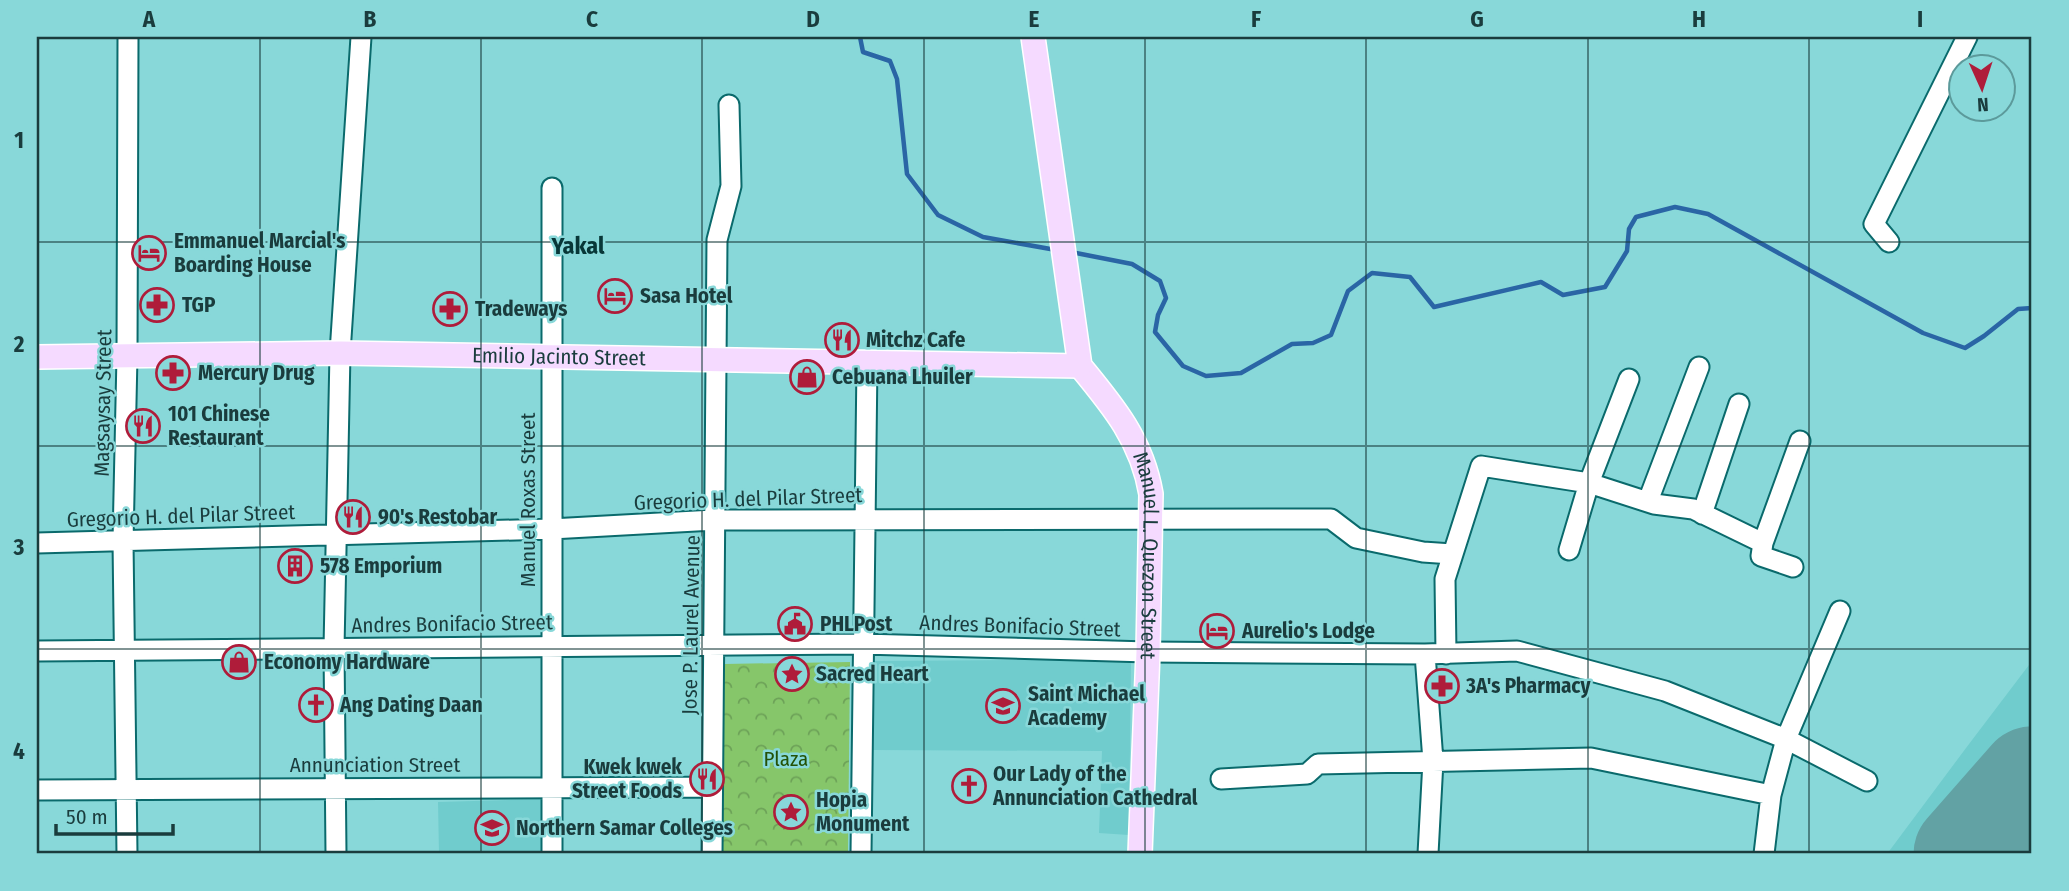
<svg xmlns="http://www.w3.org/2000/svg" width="2069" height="891" viewBox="0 0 2069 891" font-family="'Fira Sans Condensed',sans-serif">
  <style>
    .built { fill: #70cccd }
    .park { fill: url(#park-crowns) }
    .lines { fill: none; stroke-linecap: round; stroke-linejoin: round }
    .stream { stroke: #2a65a5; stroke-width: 4.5 }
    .runway { stroke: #62a2a4; stroke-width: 107 }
    .minor-casing { stroke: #0a6a6c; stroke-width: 23 }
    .major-casing { stroke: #fff; stroke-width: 26 }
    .minor { stroke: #fff; stroke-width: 19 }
    .major { stroke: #f5daff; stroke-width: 23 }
    .grid { fill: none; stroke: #1a3c3d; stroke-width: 2; stroke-opacity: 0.55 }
    .labels { text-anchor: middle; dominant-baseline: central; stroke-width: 5; stroke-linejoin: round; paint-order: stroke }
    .poi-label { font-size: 21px; font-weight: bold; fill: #1a3c3d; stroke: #88d8d9; text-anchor: start }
    .street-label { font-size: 21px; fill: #1a3c3d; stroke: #88d8d9 }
    .park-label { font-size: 21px; fill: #235106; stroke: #88d8d9 }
    .quarter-label { font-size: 24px; font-weight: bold; fill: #083738; stroke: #88d8d9 }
    .neatline { fill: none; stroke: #1a3c3d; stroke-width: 2.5 }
    .grid-label { font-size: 23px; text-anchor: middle; font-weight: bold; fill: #1a3c3d }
  </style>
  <defs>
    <pattern id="park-crowns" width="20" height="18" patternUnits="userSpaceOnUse" patternTransform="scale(1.75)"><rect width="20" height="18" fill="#86c66a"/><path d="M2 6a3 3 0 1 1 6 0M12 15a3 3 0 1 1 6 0" fill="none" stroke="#6da258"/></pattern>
  </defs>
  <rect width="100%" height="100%" fill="#88d8d9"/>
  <path class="built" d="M1131,659L1129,835L1099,833L1102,751L873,750L875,661Z
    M2032,661V854H1887L1966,748Z
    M545,799L546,854H439L438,802Z"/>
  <path class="park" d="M850,662L848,854H722L724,664Z"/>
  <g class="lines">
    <path class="stream" d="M860,37L863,52L890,61L897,79L907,174L938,215L983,237L1056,250
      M1071,252L1132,264L1160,281L1166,298L1158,315L1155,332L1183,366L1206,376L1241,373L1292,344L1313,343L1331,335L1348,291L1372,273L1410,277L1434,307L1541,282L1563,295L1605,287L1627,251L1629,229L1636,217L1675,207L1708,214L1923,333L1965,348L1984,336L2018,309L2032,308"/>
    <path class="runway" d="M1967,854L2032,780"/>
    <g class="minor-casing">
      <path id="minor" d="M552,188V854
        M1889,242L1874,224L1967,37
        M1648,501L1699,367
        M1702,514L1739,404
        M37,543L551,529L714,520L1331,519L1356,538L1423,552L1452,554
        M1763,543L1800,441
        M1569,550L1589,483L1629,379
        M1840,611L1786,739L1867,781
        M37,651L862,644L1148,652L1425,654L1517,651L1665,691L1786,739L1771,795L1764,854
        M1425,654L1433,761L1428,854
        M1446,654L1445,579L1481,466L1589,483L1654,504L1693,509L1763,543L1761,556L1793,567
        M1221,779L1307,774L1318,764L1591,758L1771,795
        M37,790L712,787
        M127,854L123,541L127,356L128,37
        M336,854L334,648L340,353L361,37
        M712,854L717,240L731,186L729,105
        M861,854L867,363"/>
    </g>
    <g class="major-casing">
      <g id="major">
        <path id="s1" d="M1033,37L1080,366C1114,407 1142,441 1151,494L1148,652L1140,854"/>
        <path id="s2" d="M37,357L340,353L1080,366"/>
      </g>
    </g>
    <use href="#minor" class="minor"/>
    <use href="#major" class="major"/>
  </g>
  <path class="grid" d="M260,37V854M481,37V854M702,37V854M924,37V854M1145,37V854M1366,37V854M1588,37V854M1809,37V854M37,242H2032M37,446H2032M37,649H2032"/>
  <defs>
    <g id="hotel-ring" transform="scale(1.75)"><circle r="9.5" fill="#88d8d9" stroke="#af1c3a" stroke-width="1.5"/><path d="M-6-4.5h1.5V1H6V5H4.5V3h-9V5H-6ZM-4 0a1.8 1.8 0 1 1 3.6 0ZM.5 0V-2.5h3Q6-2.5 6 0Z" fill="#af1c3a"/></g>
    <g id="pharmacy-ring" transform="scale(1.75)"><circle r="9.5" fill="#88d8d9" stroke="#af1c3a" stroke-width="1.5"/><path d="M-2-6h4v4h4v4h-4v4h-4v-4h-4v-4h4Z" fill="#af1c3a"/></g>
    <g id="restaurant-ring" transform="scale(1.75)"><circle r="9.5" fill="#88d8d9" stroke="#af1c3a" stroke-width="1.5"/><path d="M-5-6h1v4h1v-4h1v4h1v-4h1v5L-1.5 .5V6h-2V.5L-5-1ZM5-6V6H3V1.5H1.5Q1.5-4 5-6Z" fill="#af1c3a"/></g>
    <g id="shop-ring" transform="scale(1.75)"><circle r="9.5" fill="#88d8d9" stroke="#af1c3a" stroke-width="1.5"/><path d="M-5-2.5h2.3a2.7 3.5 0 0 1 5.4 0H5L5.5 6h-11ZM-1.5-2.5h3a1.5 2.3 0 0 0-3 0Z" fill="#af1c3a"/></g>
    <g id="building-ring" transform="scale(1.75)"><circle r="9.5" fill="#88d8d9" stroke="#af1c3a" stroke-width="1.5"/><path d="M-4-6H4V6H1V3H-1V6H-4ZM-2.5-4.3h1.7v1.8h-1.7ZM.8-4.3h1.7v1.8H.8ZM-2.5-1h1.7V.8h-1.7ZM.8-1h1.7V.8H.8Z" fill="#af1c3a"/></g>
    <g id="civic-ring" transform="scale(1.75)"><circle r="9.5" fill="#88d8d9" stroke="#af1c3a" stroke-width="1.5"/><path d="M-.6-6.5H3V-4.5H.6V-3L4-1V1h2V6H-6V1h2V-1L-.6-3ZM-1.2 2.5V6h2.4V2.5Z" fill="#af1c3a"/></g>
    <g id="sight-ring" transform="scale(1.75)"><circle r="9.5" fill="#88d8d9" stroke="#af1c3a" stroke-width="1.5"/><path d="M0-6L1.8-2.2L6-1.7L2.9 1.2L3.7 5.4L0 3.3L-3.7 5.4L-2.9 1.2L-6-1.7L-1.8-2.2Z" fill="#af1c3a"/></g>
    <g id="church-ring" transform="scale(1.75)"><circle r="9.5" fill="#88d8d9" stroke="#af1c3a" stroke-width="1.5"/><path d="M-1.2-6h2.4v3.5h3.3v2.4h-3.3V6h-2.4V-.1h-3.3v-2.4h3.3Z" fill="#af1c3a"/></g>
    <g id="school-ring" transform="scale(1.75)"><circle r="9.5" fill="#88d8d9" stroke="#af1c3a" stroke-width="1.5"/><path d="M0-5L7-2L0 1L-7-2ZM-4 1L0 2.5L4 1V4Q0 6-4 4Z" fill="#af1c3a"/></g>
    <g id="university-ring" transform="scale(1.75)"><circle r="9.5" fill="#88d8d9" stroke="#af1c3a" stroke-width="1.5"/><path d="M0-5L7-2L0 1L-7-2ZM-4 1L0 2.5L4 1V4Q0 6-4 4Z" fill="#af1c3a"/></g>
  </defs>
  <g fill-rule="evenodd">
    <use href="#hotel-ring" x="149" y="253"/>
    <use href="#hotel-ring" x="615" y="296"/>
    <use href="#pharmacy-ring" x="157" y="305"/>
    <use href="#pharmacy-ring" x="450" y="309"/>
    <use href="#restaurant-ring" x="842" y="340"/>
    <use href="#pharmacy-ring" x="173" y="373"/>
    <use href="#shop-ring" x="807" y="377"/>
    <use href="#restaurant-ring" x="143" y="426"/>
    <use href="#restaurant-ring" x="353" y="517"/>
    <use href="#building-ring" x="295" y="566"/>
    <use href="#civic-ring" x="795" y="624"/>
    <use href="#hotel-ring" x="1217" y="631"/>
    <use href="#shop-ring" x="239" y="662"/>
    <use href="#sight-ring" x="792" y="674"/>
    <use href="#pharmacy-ring" x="1442" y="686"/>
    <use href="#church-ring" x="316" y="705"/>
    <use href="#school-ring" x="1003" y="706"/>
    <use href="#restaurant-ring" x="707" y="779"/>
    <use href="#church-ring" x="969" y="786"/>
    <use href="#sight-ring" x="791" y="812"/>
    <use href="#university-ring" x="492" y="828"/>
  </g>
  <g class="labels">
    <g class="poi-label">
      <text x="174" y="241">Emmanuel Marcial's<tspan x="174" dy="24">Boarding House</tspan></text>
      <text x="640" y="296">Sasa Hotel</text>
      <text x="182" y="305">TGP</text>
      <text x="475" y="309">Tradeways</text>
      <text x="866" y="340">Mitchz Cafe</text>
      <text x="198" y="373">Mercury Drug</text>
      <text x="832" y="377">Cebuana Lhuiler</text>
      <text x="168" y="414">101 Chinese<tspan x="168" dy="24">Restaurant</tspan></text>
      <text x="378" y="517">90's Restobar</text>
      <text x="320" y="566">578 Emporium</text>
      <text x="820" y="624">PHLPost</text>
      <text x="1242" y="631">Aurelio's Lodge</text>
      <text x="264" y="662">Economy Hardware</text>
      <text x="816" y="674">Sacred Heart</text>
      <text x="1466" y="686">3A's Pharmacy</text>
      <text x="1028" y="694">Saint Michael<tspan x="1028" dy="24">Academy</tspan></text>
      <text x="340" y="705">Ang Dating Daan</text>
      <text x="682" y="767" text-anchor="end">Kwek kwek<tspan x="682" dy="24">Street Foods</tspan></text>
      <text x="993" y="774">Our Lady of the<tspan x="993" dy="24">Annunciation Cathedral</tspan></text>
      <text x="816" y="800">Hopia<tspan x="816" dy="24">Monument</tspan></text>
      <text x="516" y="828">Northern Samar Colleges</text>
    </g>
    <g class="street-label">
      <text stroke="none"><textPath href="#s2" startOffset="522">Emilio Jacinto Street</textPath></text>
      <text transform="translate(103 403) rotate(-89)">Magsaysay Street</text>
      <text transform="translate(748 499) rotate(-2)">Gregorio H. del Pilar Street</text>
      <text transform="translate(528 500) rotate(-90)">Manuel Roxas Street</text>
      <text transform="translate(181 516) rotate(-2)">Gregorio H. del Pilar Street</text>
      <text stroke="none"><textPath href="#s1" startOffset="542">Manuel L. Quezon Street</textPath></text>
      <text transform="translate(452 624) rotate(-1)">Andres Bonifacio Street</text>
      <text transform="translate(691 625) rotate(-89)">Jose P. Laurel Avenue</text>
      <text transform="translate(1020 626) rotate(2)">Andres Bonifacio Street</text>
      <text x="375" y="765">Annunciation Street</text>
    </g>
    <g class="park-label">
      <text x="786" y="759">Plaza</text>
    </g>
    <g class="quarter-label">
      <text x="578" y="246">Yakal</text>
    </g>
  </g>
  <rect width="2069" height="891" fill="none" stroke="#88d8d9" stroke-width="77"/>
  <g transform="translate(1982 88) rotate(177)"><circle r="33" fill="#88d8d9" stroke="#5c9a9b" stroke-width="2"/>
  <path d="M0-5L12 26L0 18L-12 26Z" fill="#af1c3a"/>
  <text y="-10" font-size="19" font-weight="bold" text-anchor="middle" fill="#1a3c3d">N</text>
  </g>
  <path d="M56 824v10h117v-10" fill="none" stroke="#1a3c3d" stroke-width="3.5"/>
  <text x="66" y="824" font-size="21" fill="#1a3c3d" stroke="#88d8d9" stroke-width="5" paint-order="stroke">50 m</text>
  <rect x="38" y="38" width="1992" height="814" class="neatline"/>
  <g class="grid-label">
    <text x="149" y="27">A</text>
    <text x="370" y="27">B</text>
    <text x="592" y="27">C</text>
    <text x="813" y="27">D</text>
    <text x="1034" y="27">E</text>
    <text x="1256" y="27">F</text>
    <text x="1477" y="27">G</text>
    <text x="1699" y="27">H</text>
    <text x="1920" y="27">I</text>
    <text x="19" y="148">1</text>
    <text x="19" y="352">2</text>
    <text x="19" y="555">3</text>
    <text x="19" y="759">4</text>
  </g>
</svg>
